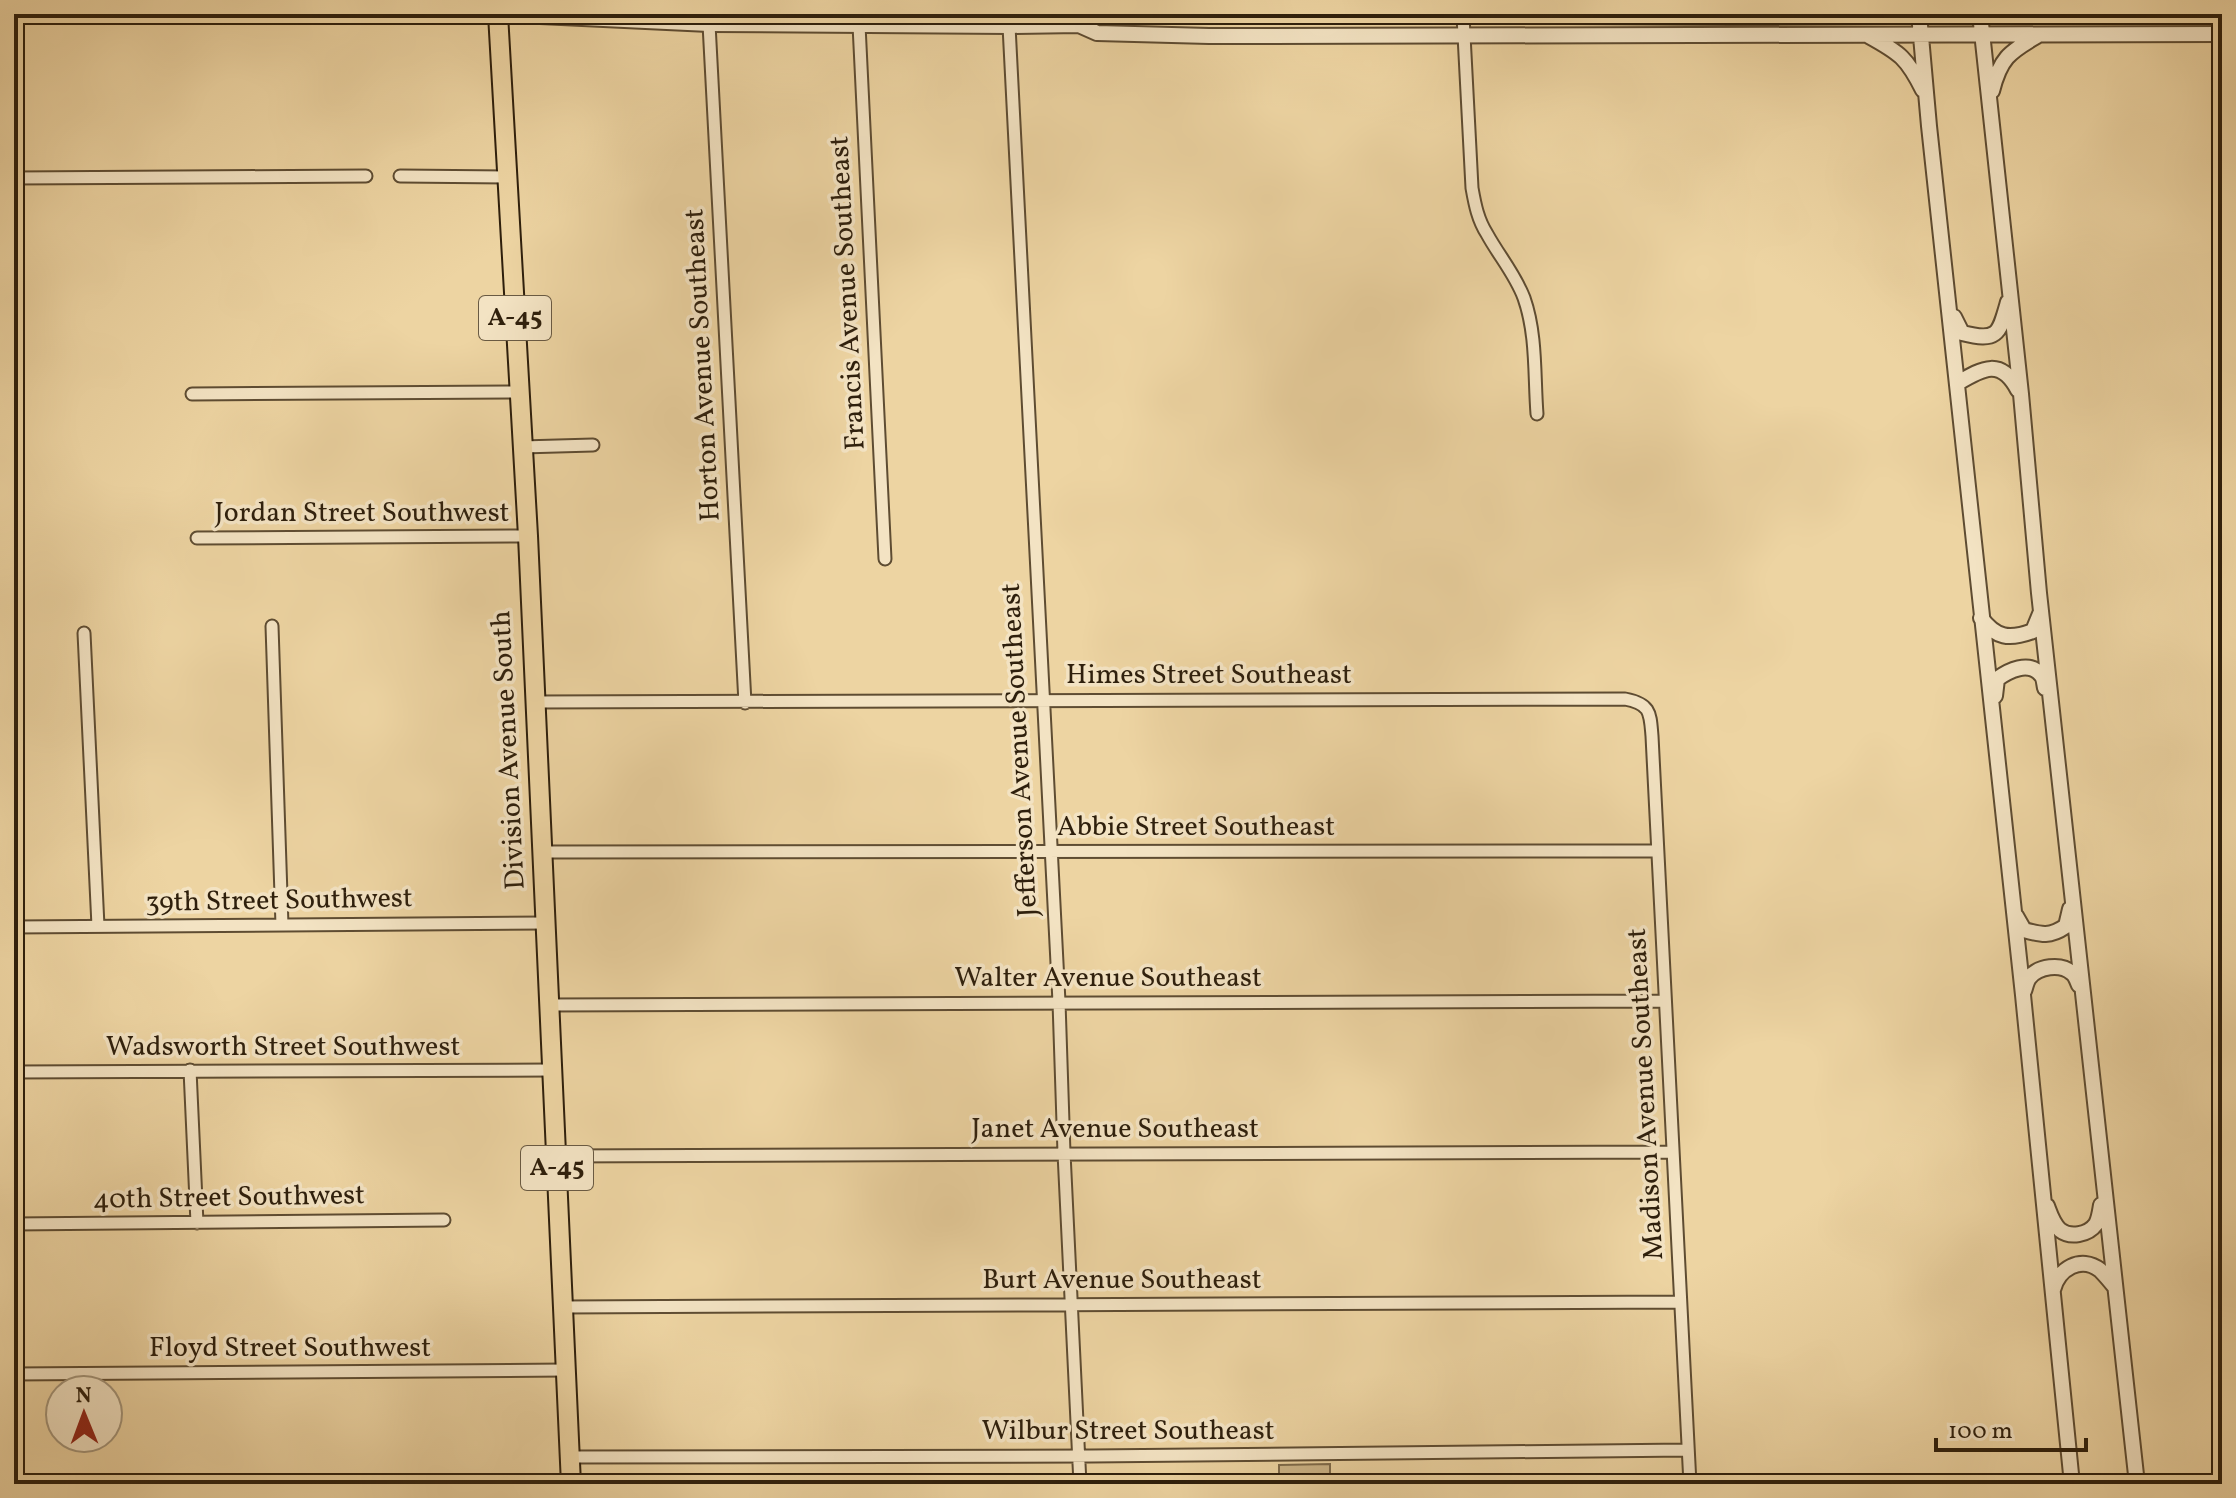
<svg xmlns="http://www.w3.org/2000/svg" width="2236" height="1498" viewBox="0 0 2236 1498" font-family="Vollkorn,serif">
  <style>
    .green { fill: #cdb588; stroke: #7e6a4a; stroke-width: 2 }
    .lines { fill: none; stroke-linecap: round; stroke-linejoin: round }
    .minor-casing { stroke: #5e4c32; stroke-width: 15 }
    .tertiary-casing { stroke: #5e4c32; stroke-width: 18 }
    .primary-casing { stroke: #2e1f0c; stroke-width: 22 }
    .minor { stroke: #f3e3c3; stroke-width: 11 }
    .tertiary { stroke: #f3e3c3; stroke-width: 14 }
    .primary { stroke: #edd4a2; stroke-width: 18 }
    .labels { text-anchor: middle; dominant-baseline: central; stroke-width: 7; stroke-linejoin: round; paint-order: stroke }
    .shield { fill: #f3e3c3; stroke: #695a43; stroke-width: 2 }
    .shield-label { font-size: 26px; font-weight: bold; fill: #2e1f0c }
    .street-label { font-size: 28px; fill: #2e1f0c; stroke: #f3e3c3 }
  </style>
  <rect width="100%" height="100%" fill="#edd4a2"/>
  <filter id="stains"><feTurbulence type="fractalNoise" baseFrequency=".0025" numOctaves="4"/><feColorMatrix values="0 0 0 0 .2 0 0 0 0 .09 0 0 0 0 .02 0 0 0 .5 -.17"/></filter>
  <radialGradient id="worn" r=".72"><stop offset=".6" stop-color="#630" stop-opacity="0"/><stop offset="1" stop-color="#630" stop-opacity=".3"/></radialGradient>
  <path class="green" d="M1330,1464V1484H1279V1465Z"/>
  <g class="lines">
    <g class="minor-casing">
      <path id="minor" d="M1463,16L1472,188C1475,205 1478,220 1487,234C1499,256 1515,274 1524,298C1537,335 1534,376 1537,414
        M709,24L745,703
        M859,25L885,559
        M1009,26L1059,1002L1064,1153L1080,1484
        M400,176L507,177
        M14,178L366,176
        M192,394L519,392
        M522,447L593,445
        M197,538L528,536
        M272,626L282,925
        M84,633L98,926
        M535,702L1625,699C1651,704 1650,713 1652,736L1690,1484
        M542,852L1657,851
        M14,927L545,923
        M550,1005L1665,1001
        M190,1070L197,1223
        M14,1072L552,1070
        M556,1156L1673,1152
        M14,1224L444,1220
        M564,1307L1680,1302
        M14,1374L566,1370
        M570,1457L1091,1456L1687,1450"/>
    </g>
    <g class="tertiary-casing">
      <path id="tertiary" d="M1247,14L1731,17L2195,14
        M1919,14L1929,126L2023,995L2072,1484
        M1980,14L2021,394L2039,593L2137,1484
        M14,16L498,14L709,24L1009,26L1079,25L1101,16L1152,14
        M1079,25L1097,33L1209,36L2222,34
        M1869,36C1900,53 1907,58 1923,90
        M1992,91C2000,59 2009,52 2037,36
        M1954,317L1962,333C1998,342 1999,334 2008,302
        M1958,383C1983,368 2001,358 2018,390
        M1981,618C1996,638 2009,640 2033,631L2040,614
        M1995,696L1997,679C2008,671 2029,660 2041,675C2044,678 2044,683 2045,688
        M2016,916L2024,930C2042,935 2050,937 2066,926L2070,909
        M2024,991C2026,986 2026,982 2029,978C2038,966 2061,963 2072,973C2076,976 2077,981 2079,985
        M2047,1206C2050,1214 2053,1224 2060,1230C2070,1238 2088,1235 2096,1224C2099,1219 2100,1211 2101,1205
        M2053,1290C2058,1269 2081,1255 2100,1270C2105,1275 2110,1281 2114,1286"/>
    </g>
    <g class="primary-casing">
      <path id="primary" d="M498,14L528,536L571,1484"/>
    </g>
    <use href="#minor" class="minor"/>
    <use href="#tertiary" class="tertiary"/>
    <use href="#primary" class="primary"/>
  </g>
  <g class="labels">
    <g class="shield">
      <rect x="479" y="296" width="72" height="44" rx="6"/>
      <rect x="521" y="1146" width="72" height="44" rx="6"/>
    </g>
    <g class="shield-label">
      <text x="515" y="318">A-45</text>
      <text x="557" y="1168">A-45</text>
    </g>
    <g class="street-label">
      <text transform="translate(848 293) rotate(-93)">Francis Avenue Southeast</text>
      <text transform="translate(703 365) rotate(-93)">Horton Avenue Southeast</text>
      <text x="362" y="513">Jordan Street Southwest</text>
      <text x="1209" y="675">Himes Street Southeast</text>
      <text transform="translate(509 750) rotate(-93)">Division Avenue South</text>
      <text transform="translate(1020 750) rotate(-93)">Jefferson Avenue Southeast</text>
      <text x="1196" y="827">Abbie Street Southeast</text>
      <text transform="translate(279 901) rotate(-1)">39th Street Southwest</text>
      <text x="1108" y="978">Walter Avenue Southeast</text>
      <text x="283" y="1047">Wadsworth Street Southwest</text>
      <text transform="translate(1646 1094) rotate(-93)">Madison Avenue Southeast</text>
      <text x="1115" y="1129">Janet Avenue Southeast</text>
      <text transform="translate(229 1198) rotate(-1)">40th Street Southwest</text>
      <text x="1122" y="1280">Burt Avenue Southeast</text>
      <text x="290" y="1348">Floyd Street Southwest</text>
      <text x="1128" y="1431">Wilbur Street Southeast</text>
    </g>
  </g>
  <rect width="2236" height="1498" fill="none" stroke="#edd4a2" stroke-width="48"/>
  <rect x="16" y="16" width="2204" height="1466" fill="none" stroke="#2e1f0c" stroke-width="4"/>
  <rect x="24" y="24" width="2188" height="1450" fill="none" stroke="#2e1f0c" stroke-width="2"/>
  <g transform="translate(84 1414) rotate(359)"><circle r="38" fill="#f3e3c3" stroke="#a4957a" stroke-width="2"/>
  <path d="M0-6L14 30L0 20L-14 30Z" fill="#8f2418"/>
  <text y="-12" font-size="22" font-weight="bold" text-anchor="middle" fill="#2e1f0c">N</text>
  </g>
  <path d="M1936 1438v12h150v-12" fill="none" stroke="#2e1f0c" stroke-width="4"/>
  <text x="1948" y="1438" font-size="24" fill="#2e1f0c" stroke="#f3e3c3" stroke-width="6" paint-order="stroke">100 m</text>
  <rect width="100%" height="100%" filter="url(#stains)"/>
  <rect width="100%" height="100%" fill="url(#worn)"/>
</svg>
